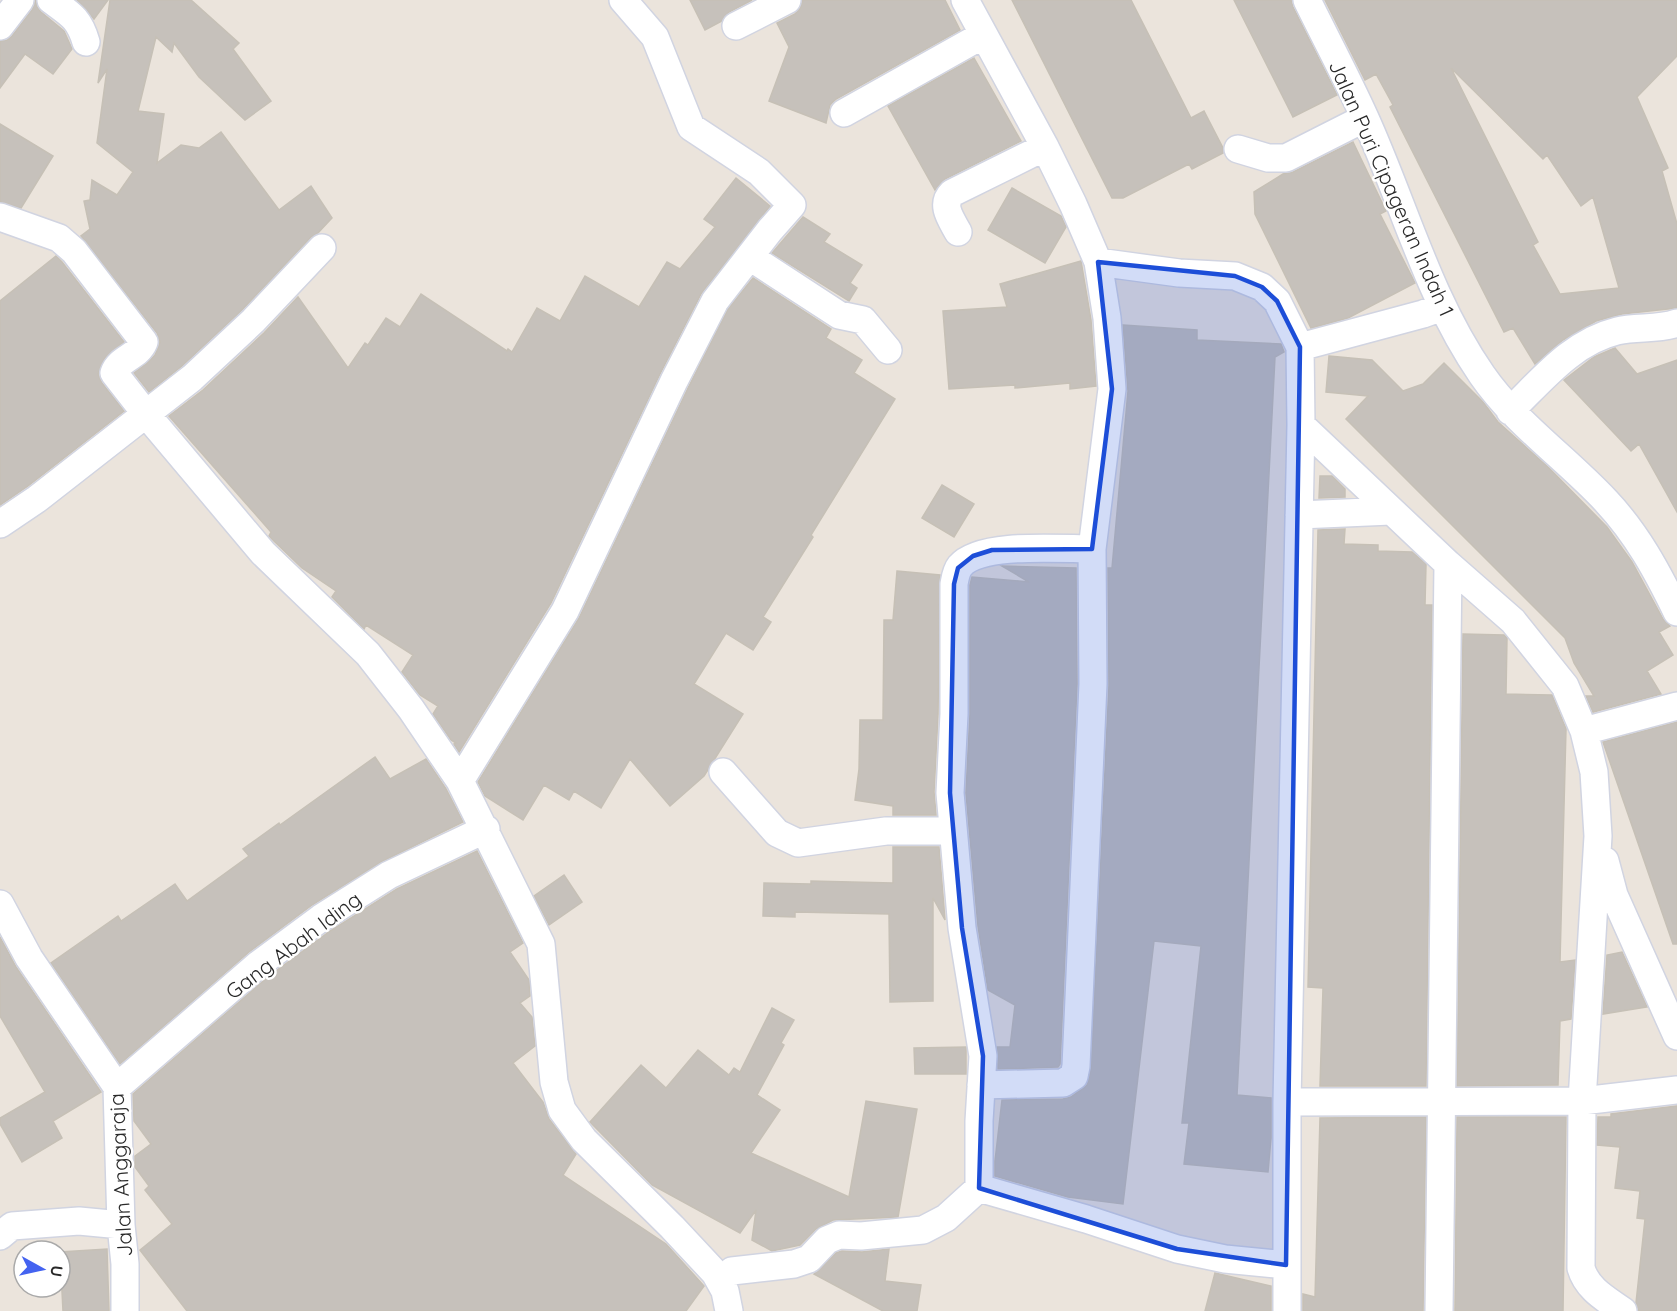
<svg xmlns="http://www.w3.org/2000/svg" width="1677" height="1311" viewBox="0 0 1677 1311" font-family="Quicksand,sans-serif">
  <style>
    .building { fill: #c6c1bb; stroke: #c6c0b6; stroke-width: 1.5; fill-rule: evenodd }
    .lines { fill: none; stroke-linecap: round; stroke-linejoin: round }
    .minor-casing { stroke: #d1d4e1; stroke-width: 30 }
    .minor { stroke: #fff; stroke-width: 27 }
    .marked { fill: #1d4ed8; fill-opacity: 0.2; stroke: #1d4ed8; stroke-width: 4.5; stroke-linejoin: round }
    .labels { text-anchor: middle; dominant-baseline: central; stroke-width: 5; stroke-linejoin: round; paint-order: stroke }
    .street-label { font-size: 21px; fill: #292929; stroke: #fff }
  </style>
  <rect width="100%" height="100%" fill="#ebe4dc"/>
  <path class="building" d="M36,0L37,7L41,12L64,31L72,49L53,74L25,54L0,88V41L7,40L12,36L32,10Z
    M77,0H108L94,19Z
    M110,0H191L239,43L233,49L271,101L245,120L199,77L174,43L172,52L156,37L138,111L164,114L157,163L181,145L199,148L221,132L279,210L311,186L332,218L318,233L311,237L242,310L182,366L149,392L134,373L147,363L155,355L160,342L157,333L81,236L90,229L84,201L90,200L92,180L117,195L133,172L97,143L107,69L98,83Z
    M690,0H752L729,12L722,21L705,30Z
    M803,0H945L960,30L836,99L830,105L826,123L769,101L789,47L777,23L795,14L800,8Z
    M1012,0H1131L1191,118L1204,111L1223,148V153L1192,169L1189,164L1123,198H1112Z
    M1234,0H1291L1293,7L1337,95L1293,117Z
    M1325,0H1677V56L1637,97L1668,168L1662,171L1677,224V308L1622,314L1596,321L1563,340L1535,364L1513,328L1504,332L1390,107L1393,105L1376,74L1365,80ZM1451,68L1543,159L1547,155L1581,206L1593,197L1619,288L1560,294L1533,245L1538,242Z
    M974,58L1021,141L945,179L935,190L888,106Z
    M0,124L53,156L21,208L0,202Z
    M1353,142L1386,211L1380,214L1415,283L1348,318L1311,328L1255,214L1254,192L1283,174L1293,172Z
    M736,178L770,206L701,294L660,374L551,603L459,752L454,744L456,743L451,740L433,714L438,706L420,695L402,672L413,655L366,625L364,629L332,597L336,591L302,568L275,542L269,536L271,532L169,416L203,390L264,333L298,297L348,368L365,343L368,345L386,318L400,327L421,294L507,351L508,349L512,352L537,308L560,321L585,276L639,307L667,262L680,269L715,227L704,219Z
    M1012,188L1061,216L1066,227L1045,263L988,230Z
    M803,217L830,234L824,242L862,265L850,283L857,288L849,301L772,253Z
    M56,256L62,262L124,342L105,358L98,374L102,383L124,411L28,486L0,505V301Z
    M1081,261L1091,320L1096,386L1070,389V383L1015,388V385L949,389L943,311L1007,307L1000,284Z
    M753,278L831,329L826,338L862,360L854,373L895,399L811,535L813,537L763,617L771,622L753,650L726,633L694,684L743,714L704,776L670,806L630,759L601,808L574,791L569,800L544,785L523,820L485,796L478,782L579,618L688,388L728,309Z
    M1123,325L1197,330V340L1281,344L1284,352L1275,357L1237,1095L1271,1098V1138L1268,1172L1184,1164L1189,1123H1182L1201,946L1154,941L1123,1204L1068,1197L995,1176V1161L1002,1100L1063,1099L1071,1097L1087,1085L1091,1069L1109,685L1108,568H1112L1128,391Z
    M1615,348L1637,374L1677,360V512L1639,444L1631,451L1564,380L1594,357Z
    M1329,356L1372,360L1403,391L1423,384L1444,363L1483,402L1498,422L1549,468L1607,527L1632,562L1663,619L1670,626L1659,632L1673,655L1647,671L1661,694L1593,712L1586,696H1594L1574,663L1565,638L1346,419L1368,396L1326,392Z
    M1320,476H1332L1345,489V497L1319,498Z
    M942,485L974,504L954,537L922,518Z
    M1345,529L1344,544L1378,545V551L1412,552L1426,564L1425,605H1432L1426,1086H1320L1323,988L1308,987L1318,530Z
    M1002,566L1076,568L1077,684L1060,1064L1058,1067L998,1069L997,1047H1010L1015,1005L988,990L978,926L966,793L970,714V585L972,577L1029,582Z
    M897,571L940,575L938,714L934,792L936,815H893V806L855,800L859,769L860,720H883L884,620H893Z
    M1463,634L1504,635L1507,638L1506,694L1552,695L1566,729L1560,962L1575,960L1571,1019L1560,1021L1558,1085L1457,1086Z
    M1677,722V944H1673L1603,742Z
    M375,757L390,779L426,759L446,789L463,822L381,862L312,905L249,952L120,1064L51,963L118,916L121,921L175,884L187,901L249,856L243,849L279,823L280,825Z
    M893,847H939L945,920L933,898V1001L890,1002L889,914L795,912V917L763,916L764,883L811,884V881L893,883Z
    M477,851L523,943L510,952L529,980L530,996L520,1003L532,1017L535,1046L513,1063L543,1102L549,1119L576,1154L563,1175L666,1244L704,1286L686,1311H187L140,1250L172,1224L145,1190L149,1186L135,1167V1156L151,1144L134,1121L133,1094L269,976L330,931L397,889Z
    M564,875L582,902L549,925L534,896Z
    M0,937L16,967L101,1092L53,1121L62,1138L22,1162L0,1124V1118L45,1092L0,1016Z
    M1622,952L1647,1007L1603,1014L1607,955Z
    M772,1008L794,1020L781,1043L784,1045L757,1095L780,1110L751,1153L849,1197L866,1101L917,1109L898,1217L833,1220L816,1229L800,1245L772,1251L752,1240L756,1210L740,1233L652,1185L590,1122L641,1065L666,1088L698,1050L729,1075L734,1068L740,1072Z
    M966,1047V1074H915L914,1048Z
    M1677,1106V1311H1639L1636,1303L1645,1219L1637,1218L1640,1191L1615,1188L1620,1147L1597,1145L1598,1117H1611V1114Z
    M1426,1117L1423,1311H1303V1294L1315,1297L1320,1118Z
    M1457,1117H1566L1563,1311H1455Z
    M107,1249L109,1311H63L60,1252Z
    M889,1249L885,1281L921,1285L917,1311H883L814,1274L836,1253L842,1251L862,1252Z
    M1215,1273L1271,1286V1311H1205Z"/>
  <g class="lines">
    <g class="minor-casing">
      <path id="minor" d="M51,0C70,14 79,18 86,42
        M965,0L1045,147L1073,204L1098,262L1107,318L1112,389L1092,549L1093,684L1076,1066L1074,1076L1063,1083L981,1085
        M1307,0C1326,39 1347,78 1365,118C1404,204 1428,297 1482,375C1516,424 1566,458 1606,501C1637,534 1657,571 1677,612
        M0,26L20,0
        M736,26L787,0
        M844,113L983,35
        M1238,149L1268,158H1286L1365,118
        M0,217L59,238L74,251L144,342C138,357 119,358 114,373L146,414L263,553L368,654L411,709L460,781L541,944L554,1082L562,1110L584,1140L672,1227L715,1273L725,1291L729,1311
        M958,232C951,219 940,205 952,193L1045,147
        M750,257L839,315L863,320L888,350
        M1098,262L1179,273L1235,276L1262,287L1277,301L1300,347L1301,425L1287,1102V1311
        M1300,347L1423,314L1442,307
        M1510,411C1542,380 1572,342 1617,331C1636,326 1658,330 1677,323
        M1301,425L1448,564L1513,621L1565,686L1584,731L1594,772L1598,836L1582,1101L1581,1268C1587,1289 1606,1299 1623,1311
        M1299,515L1391,511
        M0,524L37,499L192,378L253,321L322,248
        M1584,731L1677,706
        M723,772L777,833L798,843L886,831H952
        M460,781L565,611L674,381L715,301L770,230L792,205L759,172L691,127L655,37L623,0
        M1605,861L1614,895L1677,1036
        M0,904L29,958L117,1087L121,1225L125,1264V1311
        M117,1087L259,964L321,918L389,875L486,829
        M1287,1102L1582,1101L1677,1090
        M979,1188L1086,1219L1177,1249L1225,1259L1286,1265
        M0,1236L12,1226L79,1221L121,1225
        M732,1271L794,1264L809,1259L827,1240L839,1235L861,1236L923,1230L946,1218L979,1188V1121L983,1056L962,928L950,793L954,714V584C955,578 956,571 960,566C980,542 1060,549 1092,549
        M1439,1311L1448,564"/>
    </g>
    <use href="#minor" class="minor"/>
  </g>
  <path class="marked" d="M1098,262L1235,276L1262,287L1277,301L1300,347L1286,1265L1177,1249L979,1188L983,1056L962,928L950,793L954,584L958,568L973,556L992,550L1092,549L1112,389Z"/>
  <g class="labels">
    <g class="street-label">
      <text transform="translate(1392 188) rotate(66)">Jalan Puri Cipageran Indah 1</text>
      <text transform="translate(293 945) rotate(-37)">Gang Abah Iding</text>
      <text transform="translate(120 1175) rotate(-93)">Jalan Anggaraja</text>
    </g>
  </g>
  <g transform="translate(42 1269) rotate(98)"><circle r="28" fill="#ffffff" stroke="#a9a9a9" stroke-width="1.5"/>
  <path d="M0-4.5L10 22L0 15L-10 22Z" fill="#4463f0"/>
  <text y="-9" font-size="16" font-weight="bold" text-anchor="middle" fill="#292929">U</text>
  </g>
</svg>
